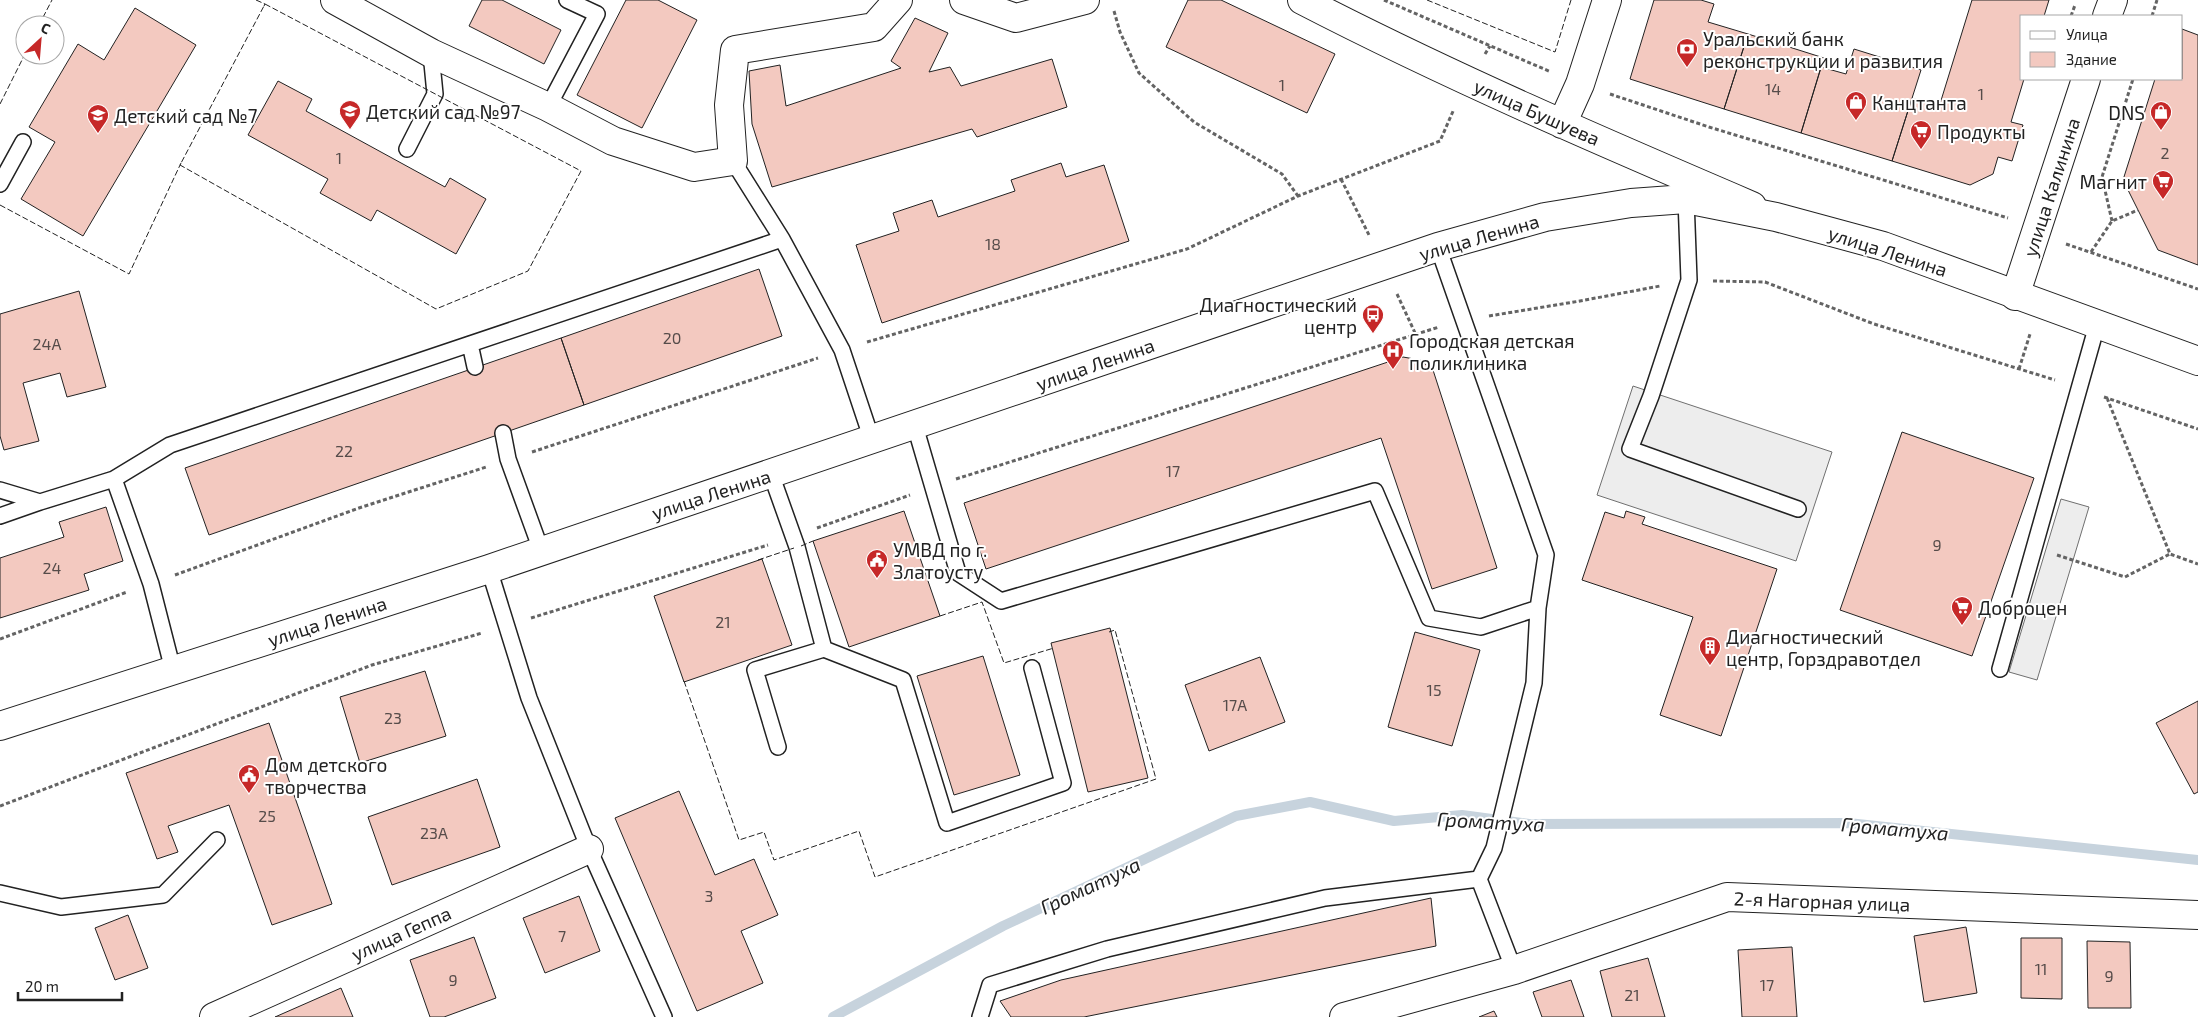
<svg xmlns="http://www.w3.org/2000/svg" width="2198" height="1017" viewBox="0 0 2198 1017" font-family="'Exo 2',sans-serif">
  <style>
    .parking { fill: #ededed; stroke: #6f6f6f }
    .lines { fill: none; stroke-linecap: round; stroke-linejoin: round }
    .stream { stroke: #c7d3dd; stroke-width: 10 }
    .building { fill: #f3c9c0; stroke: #222 }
    .lane-casing { stroke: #222; stroke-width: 18 }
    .street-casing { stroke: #222; stroke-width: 30 }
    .primary-casing { stroke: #222; stroke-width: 30 }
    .path { stroke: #646464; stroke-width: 3; stroke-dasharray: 4 2.5; stroke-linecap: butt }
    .lane { stroke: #fff; stroke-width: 15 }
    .street { stroke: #fff; stroke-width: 28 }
    .primary { stroke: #fff; stroke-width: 28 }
    .fence { stroke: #222; stroke-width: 1; stroke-dasharray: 6 2.5; stroke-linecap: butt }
    .labels { text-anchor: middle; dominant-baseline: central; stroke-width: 4; stroke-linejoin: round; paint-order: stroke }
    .number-label { font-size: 16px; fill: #564c4a }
    .poi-label { font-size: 19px; fill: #222; stroke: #fff; text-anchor: start }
    .street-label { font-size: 19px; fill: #222; stroke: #fff }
    .water-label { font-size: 20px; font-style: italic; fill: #222; stroke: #fff }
  </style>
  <rect width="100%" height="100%" fill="#fff"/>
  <path class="parking" d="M1633,386L1832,452L1796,561L1597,495Z
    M2061,499L2089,507L2037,680L2009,672Z"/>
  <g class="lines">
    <path class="stream" d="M833,1017L1003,926L1236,816L1310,802L1394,821L1462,815L1529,824L1848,823L2198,860"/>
  </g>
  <path class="building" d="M482,0H502L561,30L544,64L469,26Z
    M626,0H658L697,20L642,128L577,95Z
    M1188,0H1221L1335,54L1307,113L1166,47Z
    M1654,0H1701L1714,4L1708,22L1748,34L1724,109L1630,79Z
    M1972,0H2049L2044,16H2022V79H2024L2011,122L2023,125L2012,161L1998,157L1993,174L1970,185L1892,161L1912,98L1939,107Z
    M135,8L196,45L83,236L21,199L55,142L29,127L78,44L104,60Z
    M915,18L948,33L929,72L950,67L961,86L1052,59L1067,107L977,137L972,129L772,187L752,124L749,71L780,65L786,106L901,68L891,61Z
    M2182,29L2198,35V265L2158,250L2123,180L2155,79H2182Z
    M1748,34L1824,58L1801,133L1724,109Z
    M1854,49L1921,70L1892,161L1801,133L1821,67L1846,74Z
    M278,81L312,99L306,111L445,187L450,178L486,199L456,254L377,210L371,221L320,193L328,179L248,135Z
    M1061,163L1066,177L1104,165L1129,241L882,323L856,245L899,231L893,213L932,200L938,217L1015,191L1011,180Z
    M759,269L782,336L584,405L561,338Z
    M79,291L106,387L67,397L60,373L23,383L39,441L4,450L0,436V314Z
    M561,338L584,405L209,535L185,468Z
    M1403,357L1420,360L1433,370L1497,568L1432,589L1381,438L986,569L964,503Z
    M1902,432L2034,478L1972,656L1840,610Z
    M106,507L123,561L84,574L89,590L0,618V558L64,537L59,522Z
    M904,511L940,616L849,647L813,541Z
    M1626,511L1645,517L1642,524L1777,569L1721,736L1660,715L1693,617L1582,580L1605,512L1624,518Z
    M762,559L792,645L684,682L654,596Z
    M1110,628L1148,778L1088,792L1051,643Z
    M1415,632L1480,650L1452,746L1388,727Z
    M983,656L1020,775L954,795L917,676Z
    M1260,657L1285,722L1209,751L1185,685Z
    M425,671L446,736L360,763L340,697Z
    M2198,701V792L2194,794L2156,723Z
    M269,723L332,904L272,925L229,805L168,826L178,852L157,859L126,773Z
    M477,779L500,847L392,885L368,817Z
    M679,791L715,875L754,859L778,915L741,931L763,983L697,1011L615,818Z
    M579,896L600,951L545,973L523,918Z
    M1431,898L1436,946L1084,1017H1011L1000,1001L1061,980Z
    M128,915L148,968L115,980L95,928Z
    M1966,927L1977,993L1924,1002L1914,936Z
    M474,937L496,998L444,1017H430L410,960Z
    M2021,938H2062V999L2021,998Z
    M2087,941L2130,942L2131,1008H2088Z
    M1792,947L1797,1017H1742L1738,950Z
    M1648,958L1665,1017H1612L1600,971Z
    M1571,980L1584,1017H1542L1533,992Z
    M341,988L353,1017H275Z
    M1494,1011L1497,1017H1479Z"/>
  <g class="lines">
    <g class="lane-casing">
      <path id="lane" d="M548,107L597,14L567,0
        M407,149L435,94L431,53
        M0,184L23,142
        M1686,199L1689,280L1651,396L1630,449L1798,509
        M782,239L842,350L872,440
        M1438,247L1546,555L1538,608L1534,683L1494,848L1479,879L1514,970
        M470,344L475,367
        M915,426L958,573L1001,601L1375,491L1429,618L1481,627L1538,608
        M503,433L508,459L541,550
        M771,474L797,547L824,649
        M114,479L170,445L782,239L733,161
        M0,490L40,502L0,516
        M40,502L114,479L151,584L173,670
        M489,569L529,698L589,849L664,1017
        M2000,669L2097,325
        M778,747L755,670L824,649L903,680L947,823L1063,783L1032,668
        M0,893L61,907L163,895L217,840
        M980,1017L990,985L1107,949L1325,898L1479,879"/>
    </g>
    <g class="street-casing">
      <path id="street" d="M335,0L431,53L548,107L613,141L694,167L733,161L729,105L735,50L874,27L898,0
        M964,0L1016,18L1085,0
        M1302,0C1449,76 1600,141 1752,206
        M2107,16L2113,0
        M1562,124L1580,84L1607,0
        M2015,296L2086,79
        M214,1017L589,849
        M1344,1017L1514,970L1727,897L2198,915"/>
    </g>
    <g class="primary-casing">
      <path id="primary" d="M0,726L489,569L1438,247L1545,217L1631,203L1686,199L1776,217L1883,246L2198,361"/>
    </g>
    <path class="path" d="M1384,0L1551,72
      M1114,11L1120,32L1139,73L1194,122L1282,174L1298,196
      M2071,16L2075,5
      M2152,16L2157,0
      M1485,54L1490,46
      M1610,94L1709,127L2008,218
      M1341,179L1370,237
      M2112,221L2102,177L2133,79
      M2066,244L2198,289
      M2091,252L2112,221L2138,210
      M1713,281L1765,282L1874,324L2055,380
      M1397,294L1416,335
      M1489,316L1580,301L1660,286
      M867,342L1187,249L1298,196L1440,141L1454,109
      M2019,369L2030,334
      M2104,397L2198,429
      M2107,398L2170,554L2198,564
      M532,452L818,358
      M956,479L1439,327
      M817,528L910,495
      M2057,555L2125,577L2170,554
      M175,575L359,508L486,467
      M531,618L768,545
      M0,639L127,592
      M0,806L372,665L482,633"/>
    <use href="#lane" class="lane"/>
    <use href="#street" class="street"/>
    <use href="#primary" class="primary"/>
    <path class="fence" d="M256,0L265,4L264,6
      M1427,0L1555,52L1571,0
      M265,4L581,171L528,271L436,309L180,165Z
      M39,25L52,0
      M0,104L25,54
      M0,205L129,274L181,163
      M801,546L813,541
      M758,560L794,548
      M940,616L982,602L1004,663L1054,648
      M684,681L739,840L764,832L774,860L859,831L875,877L1156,779L1115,630L1109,632"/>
  </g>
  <defs>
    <g id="bank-pin" transform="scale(1.125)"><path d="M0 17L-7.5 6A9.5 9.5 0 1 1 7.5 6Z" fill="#c62828" stroke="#fff"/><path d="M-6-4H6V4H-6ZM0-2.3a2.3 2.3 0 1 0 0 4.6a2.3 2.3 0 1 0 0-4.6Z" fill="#fff"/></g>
    <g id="shop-pin" transform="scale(1.125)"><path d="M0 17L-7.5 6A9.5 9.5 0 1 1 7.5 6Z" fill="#c62828" stroke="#fff"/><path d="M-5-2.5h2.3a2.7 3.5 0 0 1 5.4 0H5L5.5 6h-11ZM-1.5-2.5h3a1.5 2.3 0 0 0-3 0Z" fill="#fff"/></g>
    <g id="school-pin" transform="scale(1.125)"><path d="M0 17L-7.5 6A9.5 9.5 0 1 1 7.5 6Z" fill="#c62828" stroke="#fff"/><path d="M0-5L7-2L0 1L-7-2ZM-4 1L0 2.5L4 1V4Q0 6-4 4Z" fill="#fff"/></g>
    <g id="supermarket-pin" transform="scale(1.125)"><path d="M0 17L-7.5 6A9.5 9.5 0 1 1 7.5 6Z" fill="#c62828" stroke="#fff"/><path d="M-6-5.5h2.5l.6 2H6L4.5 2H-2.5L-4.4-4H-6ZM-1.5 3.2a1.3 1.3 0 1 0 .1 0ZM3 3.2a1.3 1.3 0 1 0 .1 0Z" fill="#fff"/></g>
    <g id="bus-pin" transform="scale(1.125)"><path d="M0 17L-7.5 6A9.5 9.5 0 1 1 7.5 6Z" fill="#c62828" stroke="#fff"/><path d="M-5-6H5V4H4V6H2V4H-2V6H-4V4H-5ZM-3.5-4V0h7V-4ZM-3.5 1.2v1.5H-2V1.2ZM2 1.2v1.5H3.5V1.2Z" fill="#fff"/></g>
    <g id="hospital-pin" transform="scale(1.125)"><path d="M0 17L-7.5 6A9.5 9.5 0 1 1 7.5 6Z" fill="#c62828" stroke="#fff"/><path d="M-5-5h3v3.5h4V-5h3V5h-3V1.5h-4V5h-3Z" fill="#fff"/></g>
    <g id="civic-pin" transform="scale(1.125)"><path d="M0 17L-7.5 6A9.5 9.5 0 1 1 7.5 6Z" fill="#c62828" stroke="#fff"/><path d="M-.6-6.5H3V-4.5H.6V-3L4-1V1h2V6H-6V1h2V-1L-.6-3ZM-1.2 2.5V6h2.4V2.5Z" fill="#fff"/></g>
    <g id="building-pin" transform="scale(1.125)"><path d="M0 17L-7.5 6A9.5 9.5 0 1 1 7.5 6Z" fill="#c62828" stroke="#fff"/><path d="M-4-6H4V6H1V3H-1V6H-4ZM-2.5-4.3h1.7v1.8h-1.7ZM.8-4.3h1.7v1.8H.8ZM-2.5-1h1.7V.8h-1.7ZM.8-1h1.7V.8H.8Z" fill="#fff"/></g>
  </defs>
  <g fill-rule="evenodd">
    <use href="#bank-pin" x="1687" y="49"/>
    <use href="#shop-pin" x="1856" y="102"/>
    <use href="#school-pin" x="350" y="111"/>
    <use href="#shop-pin" x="2161" y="112"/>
    <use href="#school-pin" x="98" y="115"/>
    <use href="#supermarket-pin" x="1921" y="131"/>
    <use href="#supermarket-pin" x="2163" y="181"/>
    <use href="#bus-pin" x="1373" y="315"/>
    <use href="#hospital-pin" x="1393" y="351"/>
    <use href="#civic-pin" x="877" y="560"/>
    <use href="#supermarket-pin" x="1962" y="607"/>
    <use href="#building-pin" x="1710" y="647"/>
    <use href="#civic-pin" x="249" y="775"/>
  </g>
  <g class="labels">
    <g class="number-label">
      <text x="1282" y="84">1</text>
      <text x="1773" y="88">14</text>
      <text x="1981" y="93">1</text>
      <text x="2165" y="152">2</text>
      <text x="339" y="157">1</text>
      <text x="993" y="243">18</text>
      <text x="672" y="337">20</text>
      <text x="47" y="343">24А</text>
      <text x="344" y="450">22</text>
      <text x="1173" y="470">17</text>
      <text x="1937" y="544">9</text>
      <text x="52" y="567">24</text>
      <text x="723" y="621">21</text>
      <text x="1434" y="689">15</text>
      <text x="1235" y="704">17А</text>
      <text x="393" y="717">23</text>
      <text x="267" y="815">25</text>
      <text x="434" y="832">23А</text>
      <text x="709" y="895">3</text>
      <text x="562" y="935">7</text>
      <text x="2041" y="968">11</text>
      <text x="2109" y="975">9</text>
      <text x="453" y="979">9</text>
      <text x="1767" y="984">17</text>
      <text x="1632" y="994">21</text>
    </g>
    <g class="poi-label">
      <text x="1703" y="38">Уральский банк<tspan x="1703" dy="22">реконструкции и развития</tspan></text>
      <text x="1872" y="102">Канцтанта</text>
      <text x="366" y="111">Детский сад №97</text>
      <text x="2145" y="112" text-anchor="end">DNS</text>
      <text x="114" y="115">Детский сад №7</text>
      <text x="1937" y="131">Продукты</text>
      <text x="2147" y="181" text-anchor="end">Магнит</text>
      <text x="1357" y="304" text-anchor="end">Диагностический<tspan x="1357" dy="22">центр</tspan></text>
      <text x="1409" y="340">Городская детская<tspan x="1409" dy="22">поликлиника</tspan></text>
      <text x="893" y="549">УМВД по г.<tspan x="893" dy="22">Златоусту</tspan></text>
      <text x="1978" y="607">Доброцен</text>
      <text x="1726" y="636">Диагностический<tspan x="1726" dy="22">центр, Горздравотдел</tspan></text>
      <text x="265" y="764">Дом детского<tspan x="265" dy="22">творчества</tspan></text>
    </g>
    <g class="street-label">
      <text transform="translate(1537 112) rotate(24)">улица Бушуева</text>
      <text transform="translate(2051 187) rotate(-72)">улица Калинина</text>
      <text transform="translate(1479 237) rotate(-16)">улица Ленина</text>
      <text transform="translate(1888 251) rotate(18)">улица Ленина</text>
      <text transform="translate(1095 364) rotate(-19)">улица Ленина</text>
      <text transform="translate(711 494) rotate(-18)">улица Ленина</text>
      <text transform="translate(327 621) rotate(-18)">улица Ленина</text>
      <text transform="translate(1822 901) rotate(2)">2-я Нагорная улица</text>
      <text transform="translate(401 933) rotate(-24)">улица Геппа</text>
    </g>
    <g class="water-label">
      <text transform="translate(1491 821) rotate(3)">Громатуха</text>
      <text transform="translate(1895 828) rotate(5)">Громатуха</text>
      <text transform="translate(1090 885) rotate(-25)">Громатуха</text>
    </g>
  </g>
  <rect x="2020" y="15" width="162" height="65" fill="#ffffff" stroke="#a7a7a7"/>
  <rect x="2030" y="31" width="25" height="8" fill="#ffffff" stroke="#a7a7a7"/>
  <text x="2066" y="40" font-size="15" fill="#222222">Улица</text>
  <rect x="2030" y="52" width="25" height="15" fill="#f3c9c0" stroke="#a7a7a7"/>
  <text x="2066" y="65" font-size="15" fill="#222222">Здание</text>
  <g transform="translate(40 40) rotate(26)"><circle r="24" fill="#ffffff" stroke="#a7a7a7"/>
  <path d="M0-4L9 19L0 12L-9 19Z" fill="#c62828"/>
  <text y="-8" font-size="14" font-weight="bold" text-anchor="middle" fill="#222222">С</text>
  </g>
  <path d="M18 992v8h104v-8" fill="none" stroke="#222222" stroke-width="2.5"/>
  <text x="25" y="992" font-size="15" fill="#222222" stroke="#ffffff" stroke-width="4" paint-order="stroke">20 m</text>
</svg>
